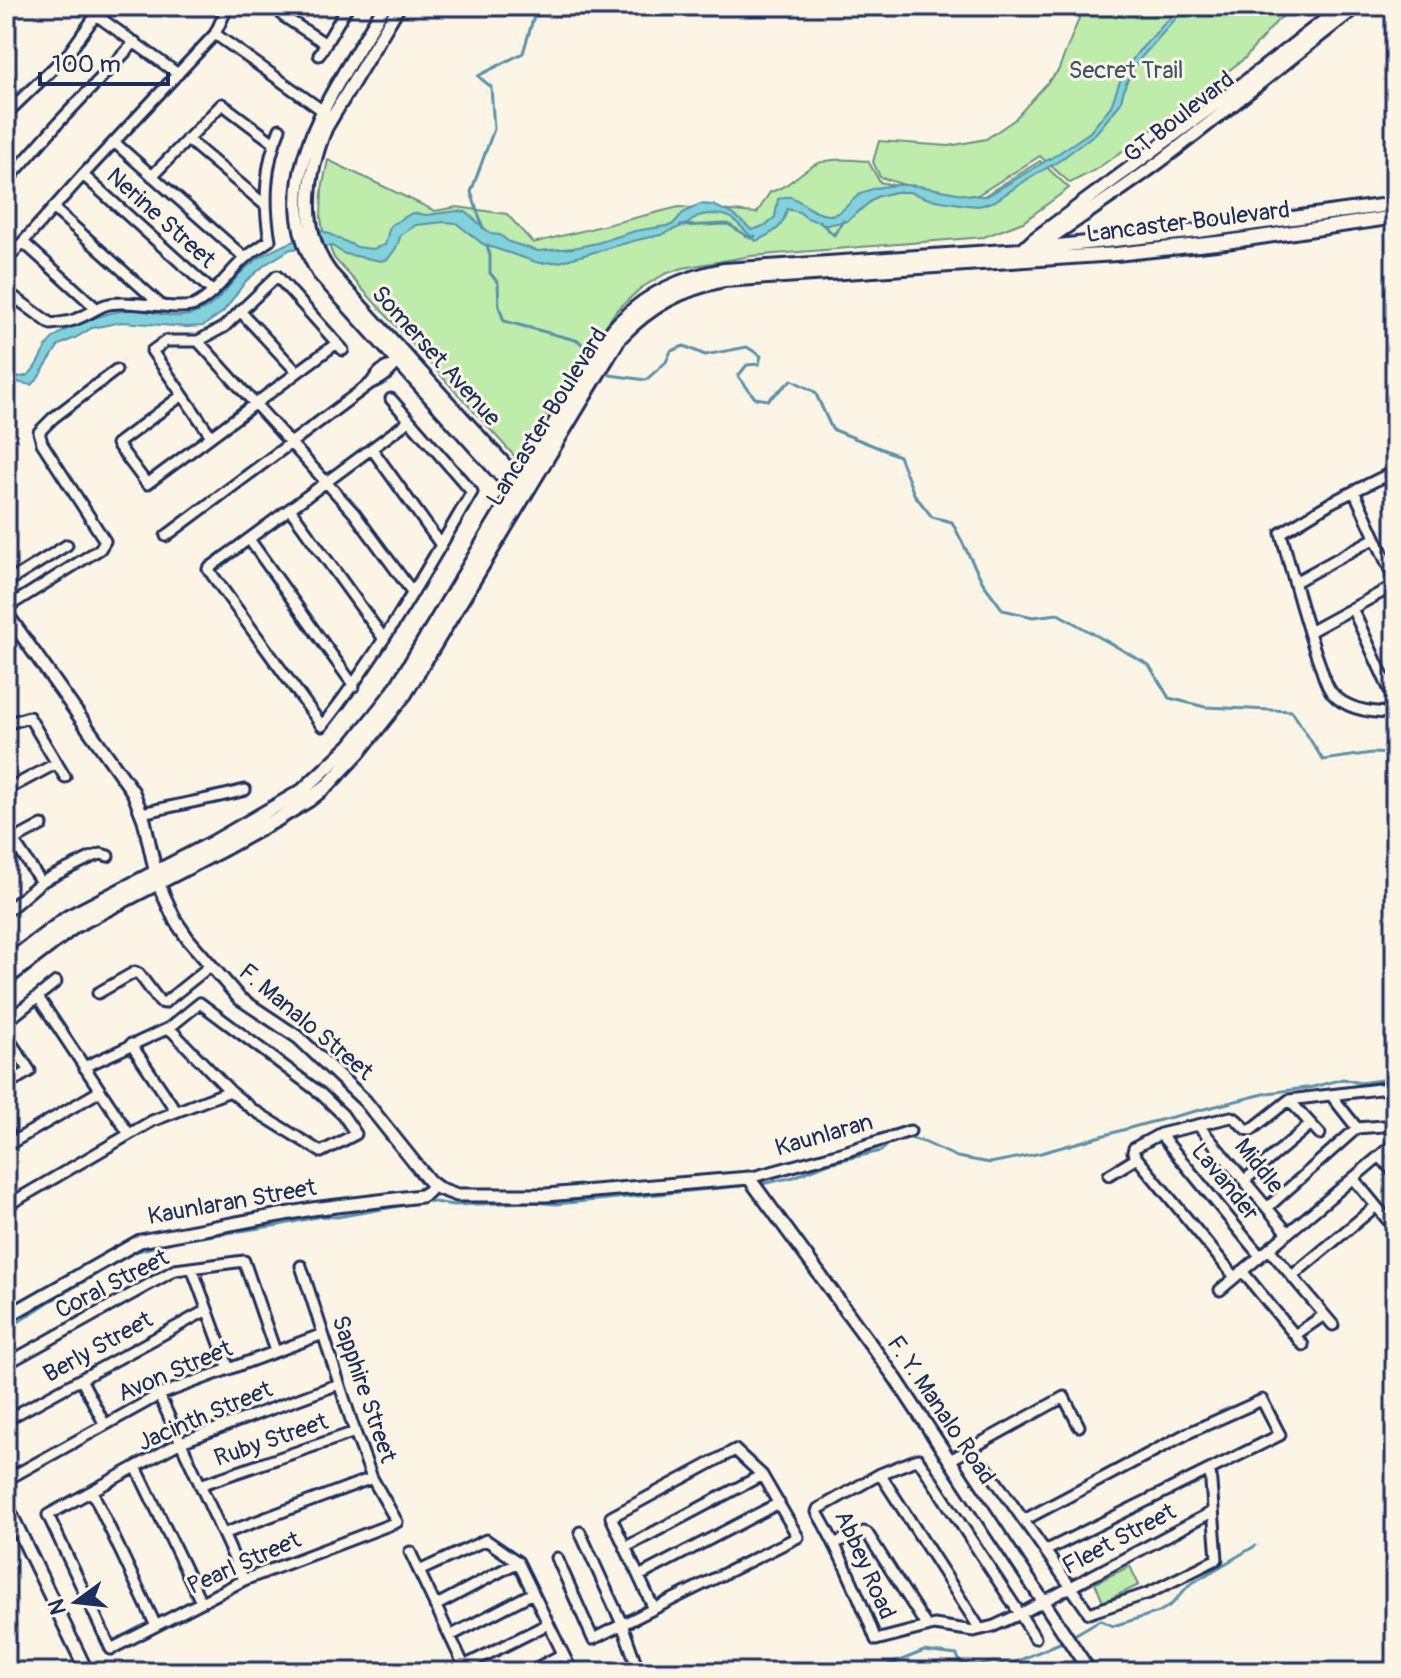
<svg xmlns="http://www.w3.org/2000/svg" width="1401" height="1678" viewBox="0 0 1401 1678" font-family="Pangolin,sans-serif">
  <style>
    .green { fill: #beecab; stroke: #6c8e84; stroke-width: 2 }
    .water { fill: #82d2db; stroke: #5991a9; stroke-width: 2 }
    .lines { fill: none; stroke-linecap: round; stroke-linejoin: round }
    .stream { stroke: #5991a9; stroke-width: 3 }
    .minor-casing { stroke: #1b2f5e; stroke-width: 15 }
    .tertiary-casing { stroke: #1b2f5e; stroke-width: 17 }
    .secondary-casing { stroke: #1b2f5e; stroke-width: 18 }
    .minor { stroke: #fcf5e5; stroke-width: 9 }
    .tertiary { stroke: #fcf5e5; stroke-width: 11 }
    .secondary { stroke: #fcf5e5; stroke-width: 12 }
    .labels { text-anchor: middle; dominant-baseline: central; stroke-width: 6; stroke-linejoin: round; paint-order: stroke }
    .park-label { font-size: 24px; fill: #3c556d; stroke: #fcf5e5 }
    .street-label { font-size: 24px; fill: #1b2f5e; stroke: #fcf5e5 }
  </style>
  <rect width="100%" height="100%" fill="#fcf5e5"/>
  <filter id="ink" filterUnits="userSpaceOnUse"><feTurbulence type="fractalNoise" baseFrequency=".0125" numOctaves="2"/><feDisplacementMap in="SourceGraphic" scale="16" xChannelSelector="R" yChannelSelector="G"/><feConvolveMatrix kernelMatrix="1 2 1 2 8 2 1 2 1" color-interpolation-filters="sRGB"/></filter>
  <g filter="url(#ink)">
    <path class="green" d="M1084,6H1295L1277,21L1245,58L1140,139L1095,170L1070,183L1040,156L973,198L979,199L1040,161L1069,188L1023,222L984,237L751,256L683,268L665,274L641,288L616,311L553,402L524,460H518L334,258L323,231L321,218L322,189L328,160L435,211L457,207L507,214L533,243L679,207L757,213L770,192C786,188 795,177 809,168C826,156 849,160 868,161L880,182L932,194H945L901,184L880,177L873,162L879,141L949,146L986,139L1014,120L1058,71Z
      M1130,1566L1139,1585L1103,1602L1095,1583Z"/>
    <path class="water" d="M1181,6H1187L1138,61L1126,83L1120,104L1096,133L1059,161L1031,177L995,201L979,206L966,205L929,199L909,192H895L876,197L847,221L827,225L807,218L799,212L787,209C783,229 773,233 756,241L732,218L724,215L708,214L698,216L689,223L661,235L637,240L559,262L539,263L497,249L483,244L456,223L444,222L416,225L401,235L396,248L388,259L381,261L345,254L332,246L291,249L266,264L246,281L223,312L203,326L187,327L122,322L92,328L75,338L59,345L36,381L31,385L6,380V368C7,368 15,375 16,376C34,382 40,354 48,344C51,339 57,335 62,332C80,322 117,308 137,310C164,312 174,323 203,310C221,301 232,280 247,267C269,248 296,241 323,231L357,247L372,249L385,245L390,226L412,213L427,215L457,211L466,212L491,234L500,235L509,242L538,251L573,248L597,243L635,231L672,225L683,213L700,204L713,205L733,214L752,230L766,225L775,217L778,199C782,198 786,196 790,197C802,200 813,215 829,215C843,215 848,202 859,195C867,190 878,187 888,186C921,181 953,196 987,196L1056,155L1090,132L1111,106L1123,73L1138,52Z"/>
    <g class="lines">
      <path class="stream" d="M819,221L834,235L843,221
        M680,226L728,224L750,238L755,236
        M483,228L471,192L494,129L491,87L478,76L523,53L534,16L551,6
        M487,245L490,256V273L498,283L499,307L504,321L579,341L591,355
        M605,369L610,375L646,380L666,362L671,351L684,346L705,355L747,347L761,356L759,364L747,365L738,376L755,398L768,400L792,380L815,392L832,429L899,456L914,494L932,517L952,522L983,583L1003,610L1033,617L1058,614L1149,665L1169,698L1205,707L1292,711L1323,760L1372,753L1395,754
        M907,1137L924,1142L957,1157L990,1163L1041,1153L1144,1124L1268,1093L1313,1087L1343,1079L1360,1083L1395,1078
        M762,1184L794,1177L829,1163L881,1151L892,1141
        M6,1330L47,1303L134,1252L176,1241L279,1225L321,1216L337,1217L428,1201L453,1205L532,1202L556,1204L741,1186
        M1076,1634L1100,1620L1113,1626L1159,1612L1172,1604L1189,1585L1255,1546
        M872,1672L924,1651L957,1655L960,1662L973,1667L994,1662L1006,1666L1062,1642"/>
      <g class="minor-casing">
        <path id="minor" d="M288,6L283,16L326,44
          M215,34L326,113
          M319,55L348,6
          M6,114L68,54L96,15L178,74
          M187,139L265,205
          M114,142L245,258
          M83,175L212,291
          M152,176L222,104L274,143
          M6,182L59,122L135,42
          M53,208L161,305
          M23,242L96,308
          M6,261L83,175L215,34L228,6
          M6,291L51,324C62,323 72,322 81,317C98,310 100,303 121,303C139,302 182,311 195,305C215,295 228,273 245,258C252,252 262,246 270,240C263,203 265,163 280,129
          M240,311L297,372
          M198,341L354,513L413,593
          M371,383C377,374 383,366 394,366
          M181,396L117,444L147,484L337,343
          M391,399L472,492C425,572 380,653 322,726L208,569L409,421
          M211,436L152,351L166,341H198L224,327L277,276L343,350
          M372,449L441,545
          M1395,471L1332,502L1281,533C1293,577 1304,622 1320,665C1323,674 1326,686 1332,693C1346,710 1374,713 1395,713
          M1354,491L1395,581
          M290,509L384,639
          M166,536L371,383C387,378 392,368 403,357
          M249,539L354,686
          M1295,582L1375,538
          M6,583L67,545
          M6,608L100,549L105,541L42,443L39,432L53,418L116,370
          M1352,608L1395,702
          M1309,632L1395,585
          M6,724L29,717L65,777
          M6,781L10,788L57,763
          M142,813C176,805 211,799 245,790
          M6,816L9,812
          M6,830L41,882
          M14,840L42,825
          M6,912L41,882L92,857L101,854L108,856
          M98,993L135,972L139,974L160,1002L164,1003L210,966
          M38,997L129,1134
          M6,1022L56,982
          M6,1035L30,1071L6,1085
          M131,1044L176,1111
          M84,1067L169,1028L200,1003L320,1093L343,1115L356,1134L321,1152L252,1109L230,1091L169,1028
          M1331,1095L1357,1128
          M1289,1100L1320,1134
          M1198,1125L1288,1233
          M6,1128L12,1143
          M1160,1134L1260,1256
          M6,1146L100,1091
          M1380,1156L1395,1174
          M1109,1175L1137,1158
          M749,1178L844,1152L910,1131
          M1353,1178L1395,1229
          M1245,1180L1311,1124
          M6,1206L152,1121L230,1091
          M1267,1208L1357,1128L1395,1125
          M1269,1249L1333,1325
          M301,1266L355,1432L372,1478L397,1522L244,1580L111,1649L48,1515L181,1442L339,1384
          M192,1268L229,1369
          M1242,1271L1303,1345
          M1292,1276L1376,1206
          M1235,1277L1137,1158L1133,1152L1134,1148L1160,1134L1231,1117C1239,1118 1242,1130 1251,1130L1289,1100L1395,1087
          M1220,1290L1395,1143
          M1295,1335L1324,1315
          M6,1364L175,1270L244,1261L275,1351
          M81,1379L105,1425
          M159,1395L244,1580
          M6,1420L207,1310
          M950,1460L1064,1397L1079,1426
          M136,1467L201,1602
          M986,1467L1089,1613L1149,1593L1217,1559L1210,1470
          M880,1474L980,1629
          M6,1480L159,1395L323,1334
          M200,1485L355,1432
          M92,1491L156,1626
          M1024,1520L1188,1433L1262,1400L1280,1435L1045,1551
          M580,1532L622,1624L639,1672
          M223,1534L372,1478
          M835,1543L864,1532L867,1533L927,1627
          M626,1547L762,1475
          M410,1552L467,1672
          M557,1558L593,1639L798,1537L762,1475L735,1450L611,1517L654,1609
          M419,1571L486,1540L518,1562L572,1672
          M639,1576L779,1503
          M435,1606L518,1562
          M450,1636L533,1593
          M1035,1638L1020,1614L918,1459L880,1474L818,1509L817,1512C841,1553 859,1596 876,1640L934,1625L974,1631L994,1626L1020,1614L1212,1512
          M464,1666L548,1624
          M529,1672L563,1654"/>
      </g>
      <g class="tertiary-casing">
        <path id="tertiary" d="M384,6C339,86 259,180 319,274L518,495
          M399,6L326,128C307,174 299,231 331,273L520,481L521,490
          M1036,248C1079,218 1124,189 1166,157C1231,107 1294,55 1358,6
          M1019,253L1034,239L1232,92L1343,6
          M6,613L133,792L144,820L158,883L175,920L188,939L239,998L299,1038L365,1101L429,1181L438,1188L457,1195H546L749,1178L896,1379L1090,1672
          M6,1317L140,1241L312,1209L421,1196L428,1192L434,1185
          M6,1504L87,1672"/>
      </g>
      <g class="secondary-casing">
        <path id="secondary" d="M6,964L68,917L212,843L302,791L351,745L394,691L586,371C597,353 608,333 623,319C651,291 686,277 724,270L1021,250L1198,231L1395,204
          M6,979L75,926L220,851L278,819L309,800L329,784L359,752L405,694L620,337C651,305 680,290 724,280L1116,254L1226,242L1395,217"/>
      </g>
      <use href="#minor" class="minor"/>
      <use href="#tertiary" class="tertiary"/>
      <use href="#secondary" class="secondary"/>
    </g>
  </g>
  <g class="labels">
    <g class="park-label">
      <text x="1126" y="70">Secret Trail</text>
    </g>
    <g class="street-label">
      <text transform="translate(1179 117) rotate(-38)">GT Boulevard</text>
      <text transform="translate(161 218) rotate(42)">Nerine Street</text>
      <text transform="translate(1188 222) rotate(-7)">Lancaster Boulevard</text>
      <text transform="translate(436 356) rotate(48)">Somerset Avenue</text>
      <text transform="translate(547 417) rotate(-58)">Lancaster Boulevard</text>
      <text transform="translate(306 1022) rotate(40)">F. Manalo Street</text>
      <text transform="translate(824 1135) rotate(-16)">Kaunlaran</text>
      <text transform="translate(1259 1166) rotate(51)">Middle</text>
      <text transform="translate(1225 1182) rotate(51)">Lavander</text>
      <text transform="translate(232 1202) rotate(-10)">Kaunlaran Street</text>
      <text transform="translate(112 1284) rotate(-27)">Coral Street</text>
      <text transform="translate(98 1347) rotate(-29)">Berly Street</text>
      <text transform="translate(175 1371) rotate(-23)">Avon Street</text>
      <text transform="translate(364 1389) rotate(71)">Sapphire Street</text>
      <text transform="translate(941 1410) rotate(56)">F. Y. Manalo Road</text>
      <text transform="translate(205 1416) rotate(-23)">Jacinth Street</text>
      <text transform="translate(271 1440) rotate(-19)">Ruby Street</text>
      <text transform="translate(1119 1539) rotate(-28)">Fleet Street</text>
      <text transform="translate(244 1563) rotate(-24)">Pearl Street</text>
      <text transform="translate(865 1565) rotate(66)">Abbey Road</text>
    </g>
  </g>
  <rect width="1401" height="1678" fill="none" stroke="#fcf5e5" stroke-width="32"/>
  <rect x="16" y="16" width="1369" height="1646" fill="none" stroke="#1b2f5e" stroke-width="3" filter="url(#ink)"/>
  <g transform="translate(76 1602) rotate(255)" stroke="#fcf5e5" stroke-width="6" paint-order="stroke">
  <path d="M0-6L14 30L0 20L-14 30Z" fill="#1b2f5e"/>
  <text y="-12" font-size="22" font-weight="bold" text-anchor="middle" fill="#1b2f5e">N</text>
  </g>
  <path d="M40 72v12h128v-12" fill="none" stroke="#1b2f5e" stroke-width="4"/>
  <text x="52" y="72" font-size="24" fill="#1b2f5e" stroke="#fcf5e5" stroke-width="6" paint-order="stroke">100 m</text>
</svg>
